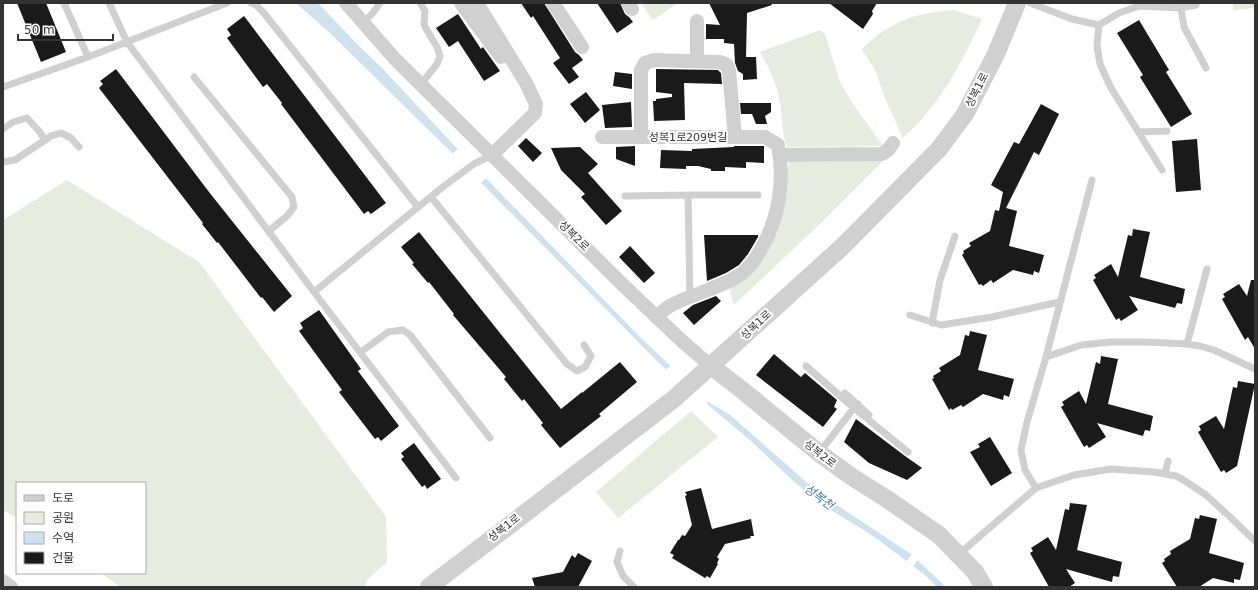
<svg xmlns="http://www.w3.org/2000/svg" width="1258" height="590" viewBox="0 0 1258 590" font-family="'DejaVu Sans','Noto Sans KR',sans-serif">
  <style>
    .green { fill: #e6ecdf }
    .water { fill: #cfe2ee }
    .pier { fill: #fff }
    .building { fill: #1a1a1a }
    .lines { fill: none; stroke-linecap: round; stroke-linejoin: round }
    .service { stroke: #d0d0d0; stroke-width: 7 }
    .minor { stroke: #d0d0d0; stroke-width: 14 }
    .tertiary { stroke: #d0d0d0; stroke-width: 18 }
    .labels { text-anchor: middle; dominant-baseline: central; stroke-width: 4; stroke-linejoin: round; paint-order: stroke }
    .street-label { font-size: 11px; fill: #333; stroke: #fff }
    .water-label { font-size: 12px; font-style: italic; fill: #3f7597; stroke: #fff }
  </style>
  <rect width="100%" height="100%" fill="#fff"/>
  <path class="green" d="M641,3H678L653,20Z
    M1233,3H1255V8L1233,10Z
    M954,10L982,19C962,63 939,106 903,138L884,96L876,72L862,49C890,21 915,13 954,10Z
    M820,30L825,34L840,82L853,104L883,146L787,147C781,131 783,114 779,98C777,85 767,63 760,52Z
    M878,161H883L821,223L734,305L729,287L741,279L784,186L789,162Z
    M67,180L199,262L362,484L386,517L387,562L369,578L364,587H120L101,573H145V483H17V518L3,510V220Z
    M691,411L718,437L618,518L596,492Z"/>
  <path class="water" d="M296,3H318L357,44L382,68L451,142L639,336L710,403L729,414L819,493L911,554L946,587H937L926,576L876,538L820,503L791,479L752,442L660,364L447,148L332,35Z"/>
  <path class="pier" d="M459,148L487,177L479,185L451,155Z
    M672,364L710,400L704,406L665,371Z
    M913,553L919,558L912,568L905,563Z"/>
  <path class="building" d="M17,3H46L66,52L41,62Z
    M521,3H544L575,52L579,55L583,60L572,68L579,77L569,84L553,63L560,58L533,16L531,18Z
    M597,3H620L625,14L629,17L633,22L617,33Z
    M709,3H771L772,5L747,13L746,57H756L757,79L743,80V74L738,71L735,63L734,44L724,43V39H706V24L720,25Z
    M829,3H877L872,11L873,14L863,29Z
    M458,14L481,49L483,47L500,71L484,81L458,41L449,47L436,28Z
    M244,16L386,203L371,214L368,211L364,214L281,104L282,103L267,84L263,87L227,38L231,35L227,29Z
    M1139,20L1169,70L1166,72L1192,114L1171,127L1140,77L1143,75L1117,33Z
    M116,69L209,192L292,296L274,312L262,297L261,298L218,242L217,243L202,224L203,223L99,88L103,84L100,81Z
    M656,69L718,70L721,73L722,84L684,83L685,120L654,121L653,101H656V99L672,97V94L656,92Z
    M615,72L632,74V89L613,86Z
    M586,92L600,110L585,123L570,104Z
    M631,102L632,127L605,128L602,105Z
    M740,103H771V112L765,116L767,124H756L752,114H741Z
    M1041,104L1059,114L1039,155L1034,152L1006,208L1017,211L1009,246L1044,255L1039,273L1034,271L1033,275L1013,270L993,283L991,280L983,286L981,284L979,285L962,255L964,253L963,251L971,246L969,243L990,231L995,210L999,211L1003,192L991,185L1014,142L1019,144Z
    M526,138L542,153L533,162L518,146Z
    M1197,139L1201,190L1176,192L1172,141Z
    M635,146V166L616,159V147Z
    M734,146H764V163L746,162V168L725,167V171H711V169L698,166H686V169L660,168L661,150L692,151V149L734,147Z
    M580,147L598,164L588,173L622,211L606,225L581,197L585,194L561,170L551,148Z
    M1133,229L1150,232L1140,277L1185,289L1182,304L1177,303L1175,308L1129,296L1138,310L1121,321L1119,318L1116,320L1093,280L1096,278L1094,275L1111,264L1118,277L1128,235L1132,236Z
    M419,232L561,409L582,392V393L620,362L637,382L599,414L601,416L560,448L541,425L543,423L524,399L522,401L504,379L506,377L453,315L454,314L429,282L428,283L412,264L414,263L401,247Z
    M704,235H758V237L748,254L739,265L726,273L707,281Z
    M630,246L655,273L644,283L619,257Z
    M1251,280H1255V349L1248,337L1245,340L1222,299L1225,297L1223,294L1239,284L1247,296Z
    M716,296L721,301L694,325L683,313L693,305Z
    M319,310L361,369L358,371L399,426L381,441L378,437L375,439L339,392L342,390L299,331L303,328L300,323Z
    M970,331L987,335L978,370L1014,379L1009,397L1004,395L1003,400L983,394L963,407L961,405L952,410L951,408L949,410L932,379L934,378L933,376L941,371L939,368L960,355L965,335L969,336Z
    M774,354L801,377L805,373L837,400L834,407L837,409L823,427L756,375Z
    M1101,356L1118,359L1108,404L1153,416L1150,431L1145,430L1143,436L1097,423L1106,437L1089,448L1087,445L1084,447L1061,407L1064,405L1062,402L1079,391L1086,404L1096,362L1100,364Z
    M1238,381L1255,384L1237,466L1226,473L1224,470L1221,472L1198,432L1201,430L1199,426L1216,416L1224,429L1233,387L1237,388Z
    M856,419L905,456L922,468L907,480L869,463L844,442Z
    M990,437L1012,473L991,486L970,452L980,447L978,444Z
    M414,443L441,479L427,489L425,485L422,487L401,459L404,457L401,453Z
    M701,488L712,529L751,519L754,536H750L751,538L725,544L717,557L719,559L717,563L718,564L710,578L707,576L705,578L672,558L674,555L670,553L678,540H679L682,535L685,536L692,525L685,496L687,495L685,492Z
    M1070,503L1087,505L1077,550L1122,562L1119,577L1113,576L1112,582L1066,569L1075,583L1069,587H1049L1030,553L1033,551L1031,548L1048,537L1056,550L1065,509L1069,510Z
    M1200,515L1217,519L1209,553L1244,563L1240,580L1234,579V583L1213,578L1199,587H1177L1162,563L1165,561L1164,559L1171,554L1170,551L1190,539L1195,518L1199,519Z
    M578,553L592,561L578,587H535L532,578L563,572L572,555L575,558Z"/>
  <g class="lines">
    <path class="service" d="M64,3L88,57
      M109,3L127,42L314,292
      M251,3L256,5L263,12L418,207
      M420,3L425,11L424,23L425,27L437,47L440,56L437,64L421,84
      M1030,3L1072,19L1099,25L1119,13L1139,6L1180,8L1196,5L1197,3
      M1180,3L1184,27L1206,68
      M362,23L372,14L380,3
      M1099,25L1097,46L1100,64L1111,88L1162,170
      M194,77L292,197L294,207L287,216L269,231
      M3,87L88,57L227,3
      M3,129L13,122L27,118L39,131L45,140
      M1139,132L1167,131
      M3,162L15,160L51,136L61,133L71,138L79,147
      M625,196L688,195
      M431,197L567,364L577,371L585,367L591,356L584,345
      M690,297L688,195H758
      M910,315L941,325L992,317L1059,302
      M932,323L940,280L955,236
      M1187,344L1207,269
      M361,352L388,332L403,330L410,335L490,438
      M1046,357L1081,345L1111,342H1146L1187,344L1200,346L1214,350L1255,369
      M806,366L854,408L819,453
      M845,393L869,415
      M858,404L854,408L908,452
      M1165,474L1168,461
      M456,478L314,292L444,186L474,164L492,155
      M1036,488L1025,470L1021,450L1027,422L1046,357L1092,180
      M620,551L617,562L623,576L634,587
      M959,554L1036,488L1074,475L1111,469L1154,472L1176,476L1182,479L1206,495L1229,516L1255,541"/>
    <path class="minor" d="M346,3L395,59L622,284L683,342L711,366
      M461,3L501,57
      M477,3L526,83L536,104L535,113L492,155
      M553,3L582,47
      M628,3L632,9
      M697,21V61
      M602,137H765L778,145C785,181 779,219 760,251C754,261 748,270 738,276C716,290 690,294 668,307C664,310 660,314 656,317
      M641,137V70L645,63L654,60L720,62L727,65L729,71L735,137
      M780,155L882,154L888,150L893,143
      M3,581L11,587"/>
    <path class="tertiary" d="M711,366L742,390L819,453L852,477L887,499L939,535L975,572L984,587
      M429,587L675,398L843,246L939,149L965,114L996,54L1017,3"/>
  </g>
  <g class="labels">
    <g class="street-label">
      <text transform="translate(977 90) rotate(-63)">성복1로</text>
      <text x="688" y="137">성복1로209번길</text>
      <text transform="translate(574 236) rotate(45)">성복2로</text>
      <text transform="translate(756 325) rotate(-43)">성복1로</text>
      <text transform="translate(820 454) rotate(38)">성복2로</text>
      <text transform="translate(504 528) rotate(-38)">성복1로</text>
    </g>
    <g class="water-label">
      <text transform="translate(819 497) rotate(37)">성복천</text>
    </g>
  </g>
  <rect width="1258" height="590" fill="none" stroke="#333333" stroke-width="8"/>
  <rect x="16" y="482" width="130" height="92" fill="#ffffff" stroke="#adadad"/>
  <rect x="24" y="495" width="20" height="6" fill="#d0d0d0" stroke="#adadad"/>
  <text x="52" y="502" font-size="12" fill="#333333">도로</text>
  <rect x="24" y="512" width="20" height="12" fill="#e6ecdf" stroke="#adadad"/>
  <text x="52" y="522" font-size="12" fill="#333333">공원</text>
  <rect x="24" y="532" width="20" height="12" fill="#cfe2ee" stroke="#adadad"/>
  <text x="52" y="542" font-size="12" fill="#333333">수역</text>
  <rect x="24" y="552" width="20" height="12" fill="#1a1a1a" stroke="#adadad"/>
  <text x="52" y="562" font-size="12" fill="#333333">건물</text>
  <path d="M18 34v6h95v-6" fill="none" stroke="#333333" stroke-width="2"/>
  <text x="24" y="34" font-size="12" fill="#333333" stroke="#ffffff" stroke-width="3" paint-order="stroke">50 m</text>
</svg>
